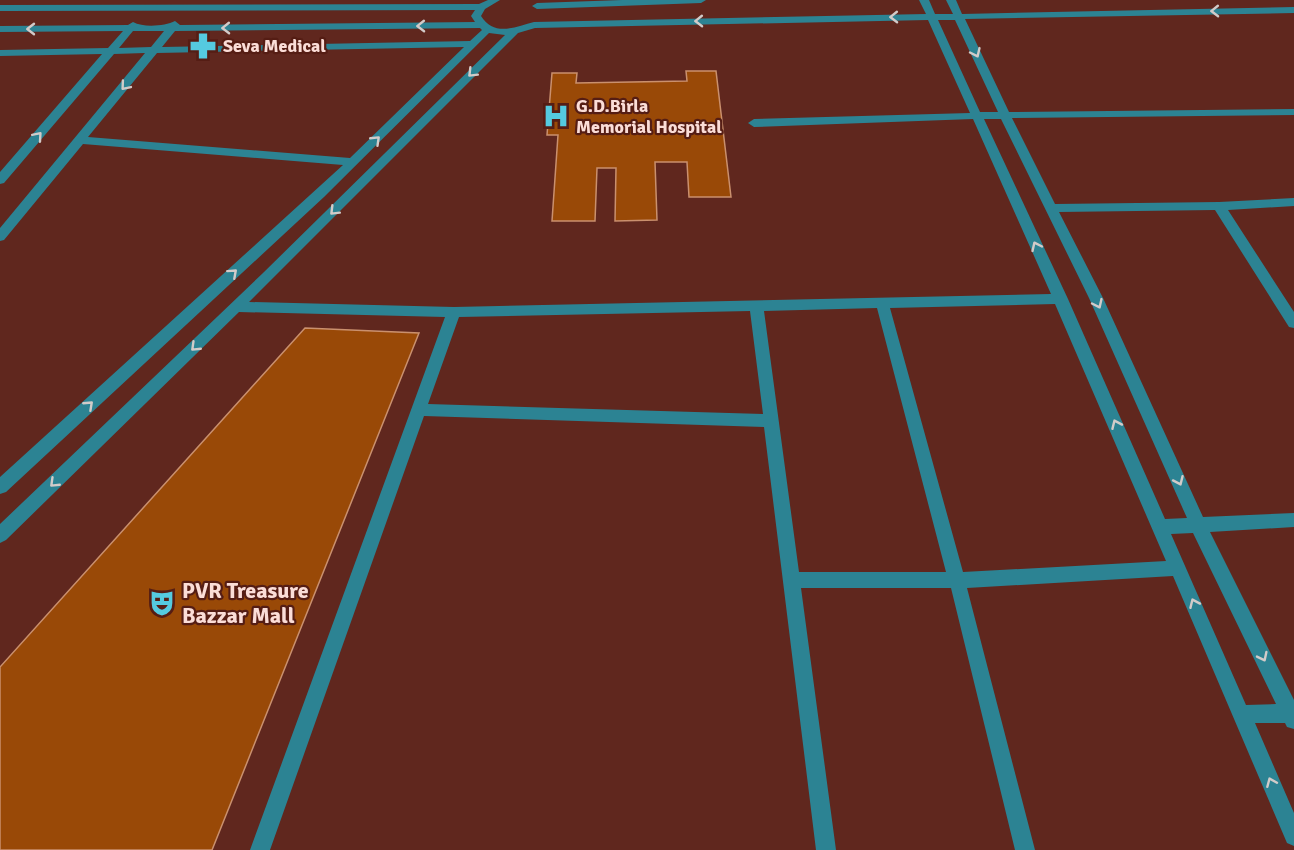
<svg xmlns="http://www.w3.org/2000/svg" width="1294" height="850" viewBox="0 0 1294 850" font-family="Signika,sans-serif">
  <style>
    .building { fill: #994907; stroke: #ca906e; stroke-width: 1.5 }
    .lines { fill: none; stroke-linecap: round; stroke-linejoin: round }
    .minor { fill: #2c8393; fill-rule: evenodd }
    .oneway { stroke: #d2cbc9 }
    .labels { text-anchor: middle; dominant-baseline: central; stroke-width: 4.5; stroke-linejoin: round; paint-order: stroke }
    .far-poi-label { font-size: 18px; font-weight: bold; fill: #fbddd7; stroke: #551d14; text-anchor: start }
    .poi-label { font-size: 22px; font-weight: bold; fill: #fbddd7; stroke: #551d14; text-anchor: start }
  </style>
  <rect width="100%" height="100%" fill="#60271e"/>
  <path class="building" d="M686,71H716L731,197H689L687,162H655L657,220L615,221L616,168H597L595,221H552L558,135H547L552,73H577L576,83L687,81Z
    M305,328L419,333L212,850H0V667Z"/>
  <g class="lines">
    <path class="minor" d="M488,0H500L485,9L481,16C494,37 515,27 534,22L926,14L919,0H929L935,14H953L946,0H956L962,14L1294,7V13L965,19L1009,112L1294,109V115L1012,118L1055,204L1219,202L1294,198V206L1228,210L1294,312V328L1289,327L1215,210L1059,212L1103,298L1203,517L1294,513V527L1210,532L1294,700V729L1287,727L1285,723H1255L1294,813V846L1287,843L1173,576L967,588L1035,850H1015L951,588H801L836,850H816L764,427L424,416L270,850H250L445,317L239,312L6,540L0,543V524L263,273L505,35L489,33L324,197L6,492L0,494V477L343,165L83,144L4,240L0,241V228L145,53L114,54L4,183L0,184V172L102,54L0,56V50L108,48L123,31L0,32V26L128,25L133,22C144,28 165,26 175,21L180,25L475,22L471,16L475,10L0,11V5L479,4ZM928,20L970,113L754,119L748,123L754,127L973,119L1051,294L454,307L249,302L518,33L535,28ZM938,20H955L998,112H980ZM480,28L482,30L470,41L162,47L175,31ZM133,31H164L151,47L119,48ZM464,47L350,158L88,137L157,53ZM984,119H1001L1089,298L1187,518L1165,519L1068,299ZM1055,304L1166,561L963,572L890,308ZM877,308L946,572H799L764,311ZM750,311L763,414L428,404L459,317ZM1193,533L1276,704L1246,705L1171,534Z
      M622,0H706L701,3L537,9L532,6L537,3Z"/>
  </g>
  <defs><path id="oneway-chevron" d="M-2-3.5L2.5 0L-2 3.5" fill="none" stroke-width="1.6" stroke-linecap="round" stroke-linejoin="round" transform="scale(1.5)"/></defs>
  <g class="oneway">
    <use href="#oneway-chevron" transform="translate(1215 11) rotate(179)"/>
    <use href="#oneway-chevron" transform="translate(894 17) rotate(179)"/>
    <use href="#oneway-chevron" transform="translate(699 21) rotate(179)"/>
    <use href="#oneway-chevron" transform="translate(421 26) rotate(179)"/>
    <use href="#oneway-chevron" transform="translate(226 28) rotate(179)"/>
    <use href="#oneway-chevron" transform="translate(31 29) rotate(-180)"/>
    <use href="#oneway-chevron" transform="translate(976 53) rotate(65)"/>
    <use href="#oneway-chevron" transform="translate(472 73) rotate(135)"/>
    <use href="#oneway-chevron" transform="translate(125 86) rotate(130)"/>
    <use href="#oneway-chevron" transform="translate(38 136) rotate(-49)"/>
    <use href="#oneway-chevron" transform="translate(376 140) rotate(-44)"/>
    <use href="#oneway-chevron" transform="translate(334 211) rotate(135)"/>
    <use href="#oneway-chevron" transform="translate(1036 246) rotate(-115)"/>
    <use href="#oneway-chevron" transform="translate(233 273) rotate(-42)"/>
    <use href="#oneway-chevron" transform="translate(1098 304) rotate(65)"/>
    <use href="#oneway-chevron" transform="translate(195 347) rotate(136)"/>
    <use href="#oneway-chevron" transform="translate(89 405) rotate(-43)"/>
    <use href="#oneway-chevron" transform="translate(1116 424) rotate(-114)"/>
    <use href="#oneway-chevron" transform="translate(1179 481) rotate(66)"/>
    <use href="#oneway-chevron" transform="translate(54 483) rotate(136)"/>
    <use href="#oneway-chevron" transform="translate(1194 603) rotate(-114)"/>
    <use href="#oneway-chevron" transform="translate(1263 657) rotate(64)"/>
    <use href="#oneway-chevron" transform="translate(1271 782) rotate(-113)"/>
  </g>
  <defs>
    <g id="pharmacy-bare" transform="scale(2.07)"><path d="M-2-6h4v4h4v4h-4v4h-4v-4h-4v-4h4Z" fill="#55cadf" stroke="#551d14" stroke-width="2.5" paint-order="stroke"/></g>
    <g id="hospital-bare" transform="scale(2.07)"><path d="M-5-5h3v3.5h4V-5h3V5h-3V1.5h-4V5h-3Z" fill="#55cadf" stroke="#551d14" stroke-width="2.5" paint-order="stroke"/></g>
    <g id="theatre-bare" transform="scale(2.07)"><path d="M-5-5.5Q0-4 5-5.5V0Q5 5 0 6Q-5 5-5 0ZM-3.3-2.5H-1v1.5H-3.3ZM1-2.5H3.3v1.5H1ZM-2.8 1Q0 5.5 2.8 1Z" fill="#55cadf" stroke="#551d14" stroke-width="2.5" paint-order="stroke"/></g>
  </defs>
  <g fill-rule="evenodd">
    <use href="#pharmacy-bare" x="203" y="46"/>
    <use href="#hospital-bare" x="556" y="116"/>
    <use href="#theatre-bare" x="162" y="603"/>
  </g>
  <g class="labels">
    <g class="far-poi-label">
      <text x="223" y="46">Seva Medical</text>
      <text x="576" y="106">G.D.Birla<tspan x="576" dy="21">Memorial Hospital</tspan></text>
    </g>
    <g class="poi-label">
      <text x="182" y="590">PVR Treasure<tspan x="182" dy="25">Bazzar Mall</tspan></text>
    </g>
  </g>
</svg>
